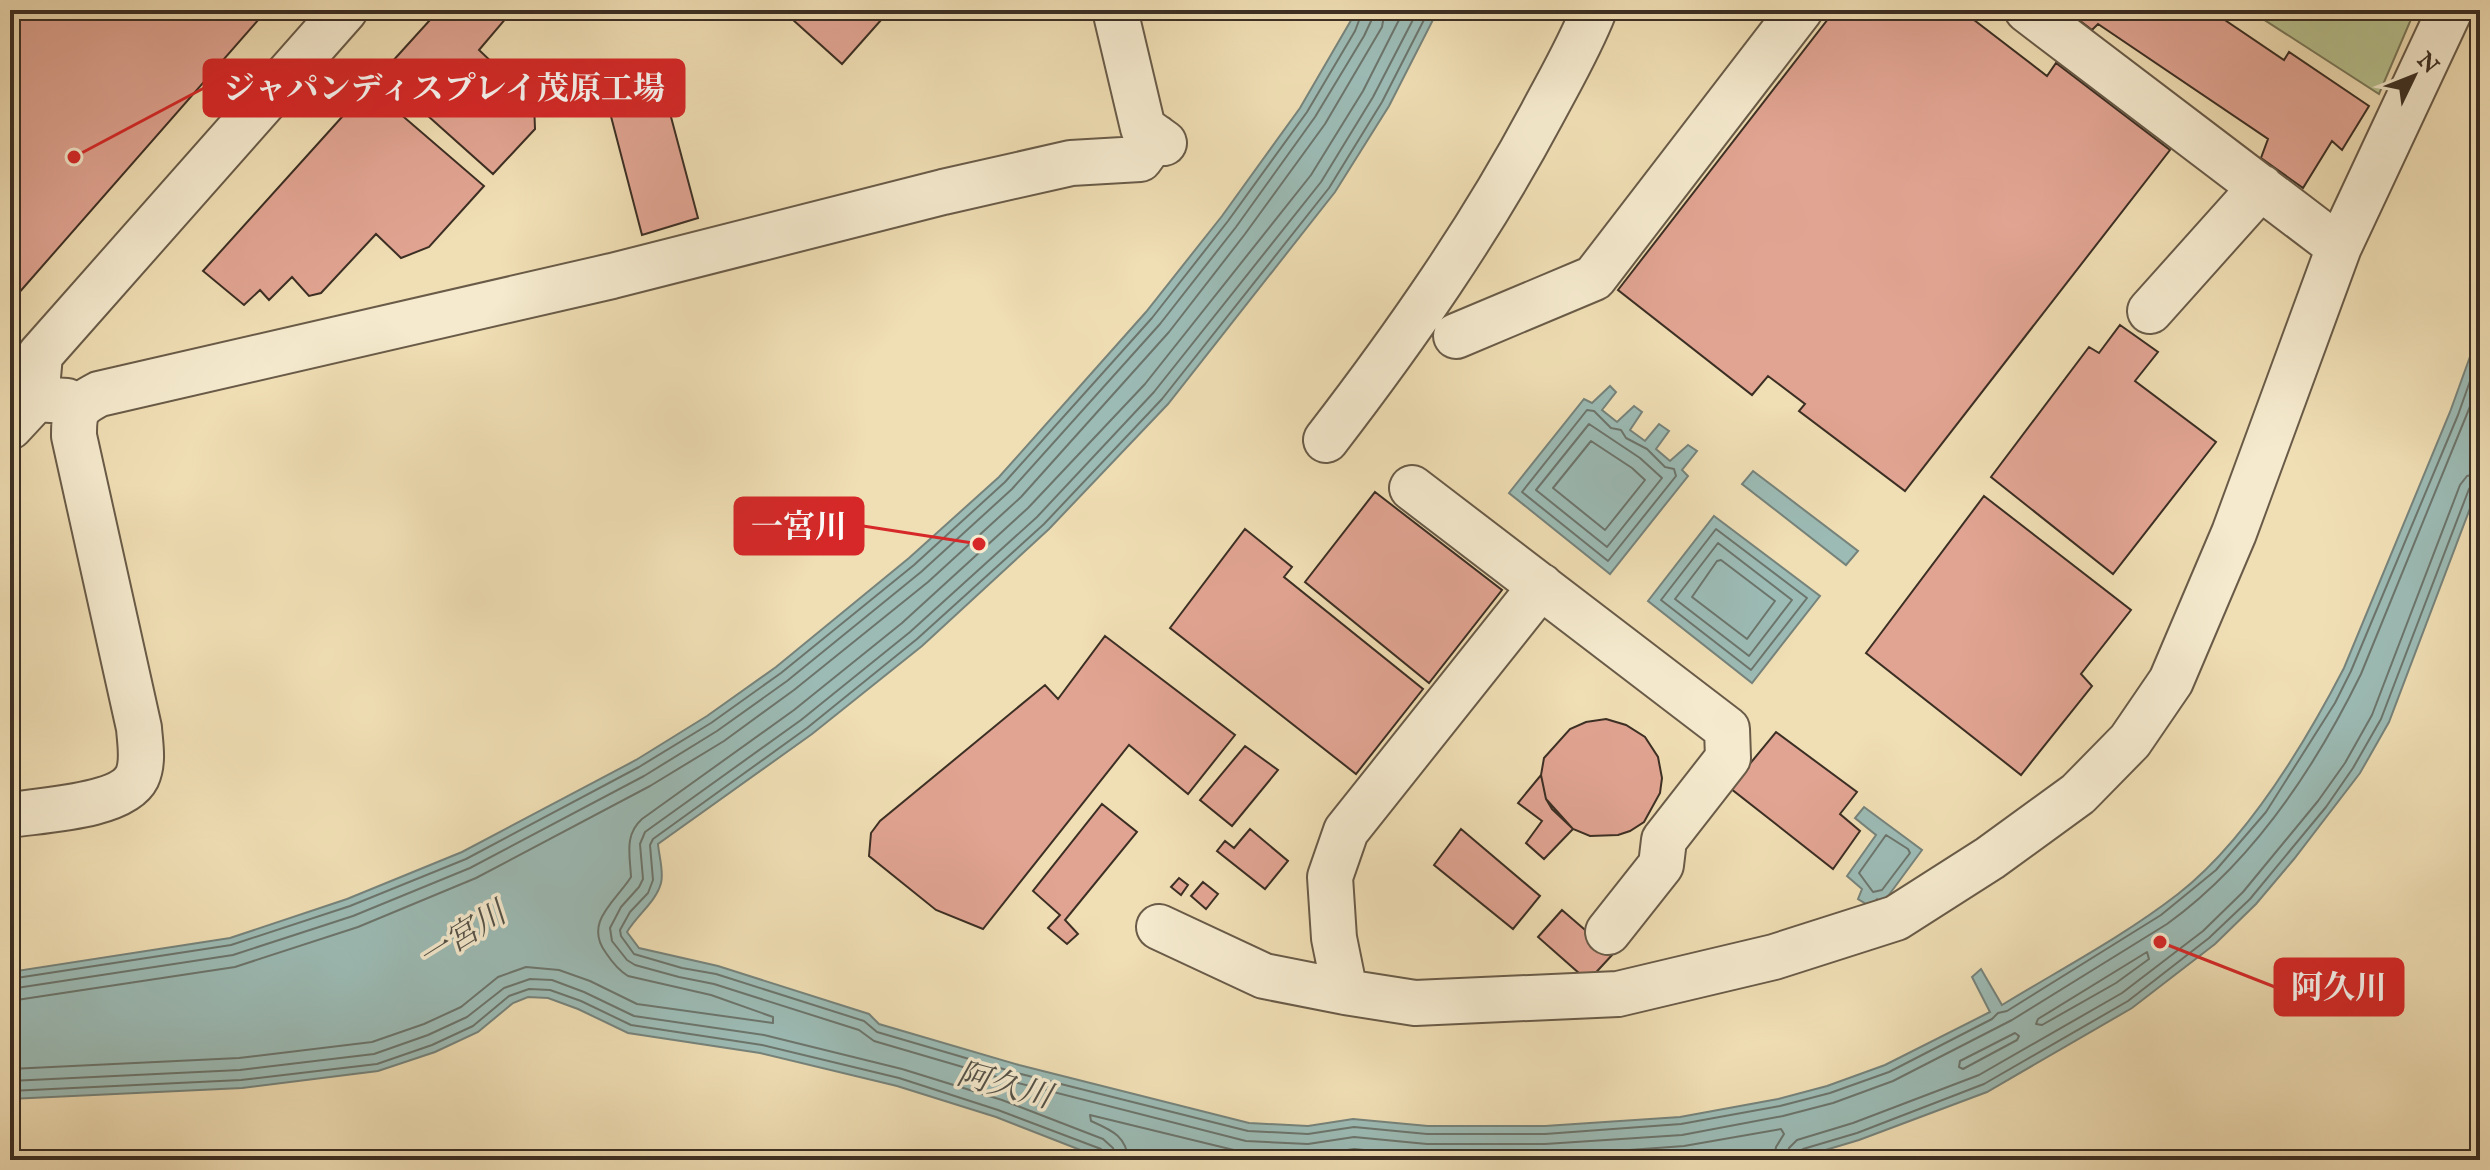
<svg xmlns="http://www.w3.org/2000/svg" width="2490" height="1170" viewBox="0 0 2490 1170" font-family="'IM FELL English','Noto Serif JP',serif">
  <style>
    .green { fill: #b7c28f; stroke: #7a785a; stroke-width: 2 }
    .water { fill: #9cbbb5; stroke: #76837b; stroke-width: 2 }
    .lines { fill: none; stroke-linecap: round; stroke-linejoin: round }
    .shore { stroke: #6c756c; stroke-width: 2 }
    .building { fill: #e1a492; stroke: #3c2f24; stroke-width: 2 }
    .minor-casing { stroke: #695b48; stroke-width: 48 }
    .minor { stroke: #f5eace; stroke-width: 44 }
    .labels { text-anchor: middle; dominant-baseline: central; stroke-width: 7; stroke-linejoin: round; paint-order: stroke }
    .water-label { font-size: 32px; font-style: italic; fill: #545248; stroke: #f5eace }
    .leader { fill: none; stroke: #d62828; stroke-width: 3 }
    .callout-dot { fill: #d62828; stroke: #f5eace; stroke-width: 3 }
    .callout { fill: #d62828; stroke: #d62828; stroke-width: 3 }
    .callout-label { font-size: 32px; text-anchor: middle; font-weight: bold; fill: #fff }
  </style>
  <rect width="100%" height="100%" fill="#f0deb4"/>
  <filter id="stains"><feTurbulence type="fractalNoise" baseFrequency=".0025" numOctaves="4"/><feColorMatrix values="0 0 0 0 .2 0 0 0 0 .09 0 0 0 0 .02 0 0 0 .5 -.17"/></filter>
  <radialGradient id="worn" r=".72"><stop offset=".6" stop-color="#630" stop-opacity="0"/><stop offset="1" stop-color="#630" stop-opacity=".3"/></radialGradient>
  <path class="green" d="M2249,10H2415L2379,94Z"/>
  <path class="water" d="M1357,10H1438L1389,106L1335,192L1168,404L1049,529L922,646L812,734L658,844C659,856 664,872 661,883C656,902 637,915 627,932L639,948L718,966L869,1014L879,1024L1019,1065L1249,1123L1308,1126L1353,1119L1428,1126H1545L1680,1117L1778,1099L1827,1086L1885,1065L1990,1012L1972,977L1981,969L2002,1005C2061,969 2124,936 2178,894C2247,840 2304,745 2344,668L2450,412L2480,329V482L2389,722L2360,773L2294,859L2256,904L2215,944L2132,1008L1987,1092L1859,1140L1792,1160H1106L996,1117L897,1086L760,1053L628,1033L578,1009L548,998L528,997L513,1003L478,1032L435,1052L378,1071L242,1088L10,1099V972L230,938L347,899L462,852L636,760L707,716L776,667L909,558L999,477L1146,312L1222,216L1300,108Z
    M1610,386L1616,392L1602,410L1617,422L1634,406L1642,412L1630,430L1645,441L1659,424L1669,431L1656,449L1670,461L1688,445L1697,451L1682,470L1688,476L1610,574L1509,493L1584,399L1592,403Z
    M1753,471L1858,551L1846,565L1742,484Z
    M1714,516L1820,596L1752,683L1648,601Z
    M1864,807L1922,850L1883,903L1877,899L1871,907L1858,899L1862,889L1847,876L1876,835L1855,818Z"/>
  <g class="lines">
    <path class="shore" d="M1418,10L1373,97L1321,182L1154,392L1037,517L910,632L801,720L645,832L640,844L643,879L639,887L621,907L610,928L612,941L627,960L635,965L679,977L714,984L859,1030L874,1041L1014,1082L1246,1141L1308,1144L1354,1137L1427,1144H1545L1682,1135L1783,1116L1833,1103L1893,1081L2012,1020L2167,924C2253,862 2315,768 2361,674L2480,382
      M1429,10L1382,102L1329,188L1162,399L1044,524L917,639L807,728L653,839L650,845L653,880L648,893L630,912L620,930L621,936L634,954L682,968L716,974L864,1021L877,1032L1017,1073L1248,1131L1308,1134L1354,1127L1427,1134H1545L1681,1124L1780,1106L1830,1093L1889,1072L1992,1019L1998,1013L2007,1011L2161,915L2216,870L2266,812L2335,703L2351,671L2458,415L2480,353
      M1587,410L1594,411L1611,428L1621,430L1626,438L1647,449L1665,467L1674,469L1676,476L1608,561L1522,492Z
      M1589,424L1640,458L1662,478L1607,547L1536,490Z
      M1591,441L1632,468L1645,480L1605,530L1553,488Z
      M1716,529L1807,598L1751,670L1661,600Z
      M1718,543L1792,600L1749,656L1675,599Z
      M1721,560L1775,601L1747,639L1692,597L1717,561Z
      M1886,835L1908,849L1910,853L1882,890L1873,892L1859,873Z
      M2147,952L2149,959L2116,983L2042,1025L2036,1024L2038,1019Z
      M10,979L231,945L350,906L466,859L639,767L711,723L781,673L914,565L1005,482L1152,318L1228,221L1307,112L1355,31L1363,10
      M10,989L233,955L353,916L470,868L644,776L717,731L787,681L921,572L1012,489L1160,324L1236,227L1315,117L1364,36L1372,19L1373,10
      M10,1001L235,967L358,927L476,878L650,786L724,741L794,690L928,582L1021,497L1169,332L1245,234L1325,124L1382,27L1385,10
      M2015,1033L2019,1036L2017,1040L1963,1069L1959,1067L1960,1061Z
      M10,1069L239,1058L372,1042L424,1024L461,1007L498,977L526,967L559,970L590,981L637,1004L773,1023V1017L711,995L628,976C618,970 612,962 606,953C583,922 616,901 631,877C630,855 624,835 642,819L794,710L902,623L1028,508L1145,384L1311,175L1363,91L1404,10
      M10,1081L240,1070L374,1054L428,1035L467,1017L504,988L530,979L552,980L584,992L634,1016L764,1035L902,1069L1002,1100L1103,1139L1113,1148L1116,1160
      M10,1091L241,1080L377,1064L432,1045L473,1026L509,996L529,989L550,990L581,1001L631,1025L762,1045L899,1078L998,1110L1101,1149L1106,1160
      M1128,1160C1127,1136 1111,1130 1091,1121L1090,1115L1242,1152L1306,1156L1354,1149L1426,1156H1547L1684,1146L1781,1129L1784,1134L1776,1147L1774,1160
      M1786,1160L1789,1148L1797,1140L1853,1123L1979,1075L2122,993L2203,931L2243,892L2318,801L2345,763L2372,715L2460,485L2467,476L2480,473
      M1796,1160L1797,1153L1803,1149L1857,1133L1984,1084L2128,1001L2209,938L2250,899L2326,807L2353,768L2381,719L2469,489L2474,484L2480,483"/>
  </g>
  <path class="building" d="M10,10H267L10,303Z
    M439,10H513L479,50L534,102L535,129L493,174L381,74Z
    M782,10H890L842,64Z
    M1835,10H1961L2047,76L2056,63L2170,150L1905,491L1799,411L1805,404L1768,376L1752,395L1618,290Z
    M2066,10H2210L2284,60L2289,52L2369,106L2342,150L2332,141L2303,188L2261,158L2268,139L2098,24L2092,30Z
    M659,72L698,218L642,235L608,105L645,94L643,77Z
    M369,87L484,186L429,247L401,258L376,234L321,293L309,296L292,277L269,300L260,290L244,305L203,271Z
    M2120,325L2158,352L2135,381L2216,442L2113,574L1991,477L2089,347L2099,353Z
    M1375,492L1502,590L1429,683L1305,582Z
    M1984,496L2131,610L2081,674L2092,686L2021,775L1866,653Z
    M1245,529L1292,567L1284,577L1423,689L1356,774L1170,628Z
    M1105,636L1235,735L1188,794L1129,745L983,929L936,910L869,856L871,833L880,821L1045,685L1058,699Z
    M1606,719L1626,725L1645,737L1658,757L1662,778L1660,793L1644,822L1630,831L1618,835L1590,836L1573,829L1552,809L1546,799L1541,775L1544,758L1570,729L1586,722Z
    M1776,732L1857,792L1840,814L1860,831L1833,869L1730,788Z
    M1245,746L1278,770L1232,826L1200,800Z
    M1541,775L1546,799L1573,829L1544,859L1526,843L1542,821L1518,803Z
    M1102,804L1137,832L1065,920L1078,934L1067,944L1048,928L1060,915L1033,891Z
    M1250,829L1288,861L1265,889L1217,851L1225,841L1234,848Z
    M1461,829L1540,896L1513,929L1434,865Z
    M1179,878L1188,885L1181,895L1171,887Z
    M1203,882L1218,894L1206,909L1191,896Z
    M1562,910L1613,954L1588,981L1538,937Z"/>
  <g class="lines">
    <g class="minor-casing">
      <path id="minor" d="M1115,10L1143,128L1164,143
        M2027,10L2339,247
        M2150,311L2261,187
        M1456,336L1594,278L1800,10
        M36,399L40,355L345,10
        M10,427L36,399L67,401
        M1326,440C1406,336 1480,230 1542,114C1560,80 1580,46 1594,10
        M1412,488L1727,729L1728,758L1664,840L1661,865L1608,932
        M1541,586L1346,831L1330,877L1334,938L1345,992L1415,1003L1618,994L1774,957L1896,918L1990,858L2078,794L2130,741L2171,681L2234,533L2339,247L2450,10
        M10,815C41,810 122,807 137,777C144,762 140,743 139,728L74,436C74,411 76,406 99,394L612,276L943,192L1071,163L1140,159L1156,137
        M1159,927L1264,976L1345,992"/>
    </g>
    <use href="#minor" class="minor"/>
  </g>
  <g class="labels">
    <g class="water-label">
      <text transform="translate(463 937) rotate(-32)">一宮川</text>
      <text transform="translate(1004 1087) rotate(15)">阿久川</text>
    </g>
  </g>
  <path class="leader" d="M74 157L204 88M979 544L863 526M2160 942L2275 987"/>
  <g class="callout-dot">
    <circle cx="74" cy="157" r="8"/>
    <circle cx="979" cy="544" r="8"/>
    <circle cx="2160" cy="942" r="8"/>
  </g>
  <g class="callout">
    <rect x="204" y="60" width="480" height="56" rx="8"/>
    <rect x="735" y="498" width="128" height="56" rx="8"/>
    <rect x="2275" y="959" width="128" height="56" rx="8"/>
  </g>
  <g class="callout-label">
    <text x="444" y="99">ジャパンディスプレイ茂原工場</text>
    <text x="799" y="537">一宮川</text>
    <text x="2339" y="998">阿久川</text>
  </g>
  <rect width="2490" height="1170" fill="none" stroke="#f0deb4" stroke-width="40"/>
  <rect x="12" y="12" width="2466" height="1146" fill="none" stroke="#3c2f24" stroke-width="4"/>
  <rect x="20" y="20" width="2450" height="1130" fill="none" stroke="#3c2f24" stroke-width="2"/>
  <g transform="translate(2414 76) rotate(47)" stroke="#f5eace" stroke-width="6" paint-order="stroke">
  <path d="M0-6L14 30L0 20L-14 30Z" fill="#3c2f24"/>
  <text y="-12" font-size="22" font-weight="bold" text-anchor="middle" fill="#3c2f24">N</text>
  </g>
  <rect width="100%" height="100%" filter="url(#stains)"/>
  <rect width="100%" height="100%" fill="url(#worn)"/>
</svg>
